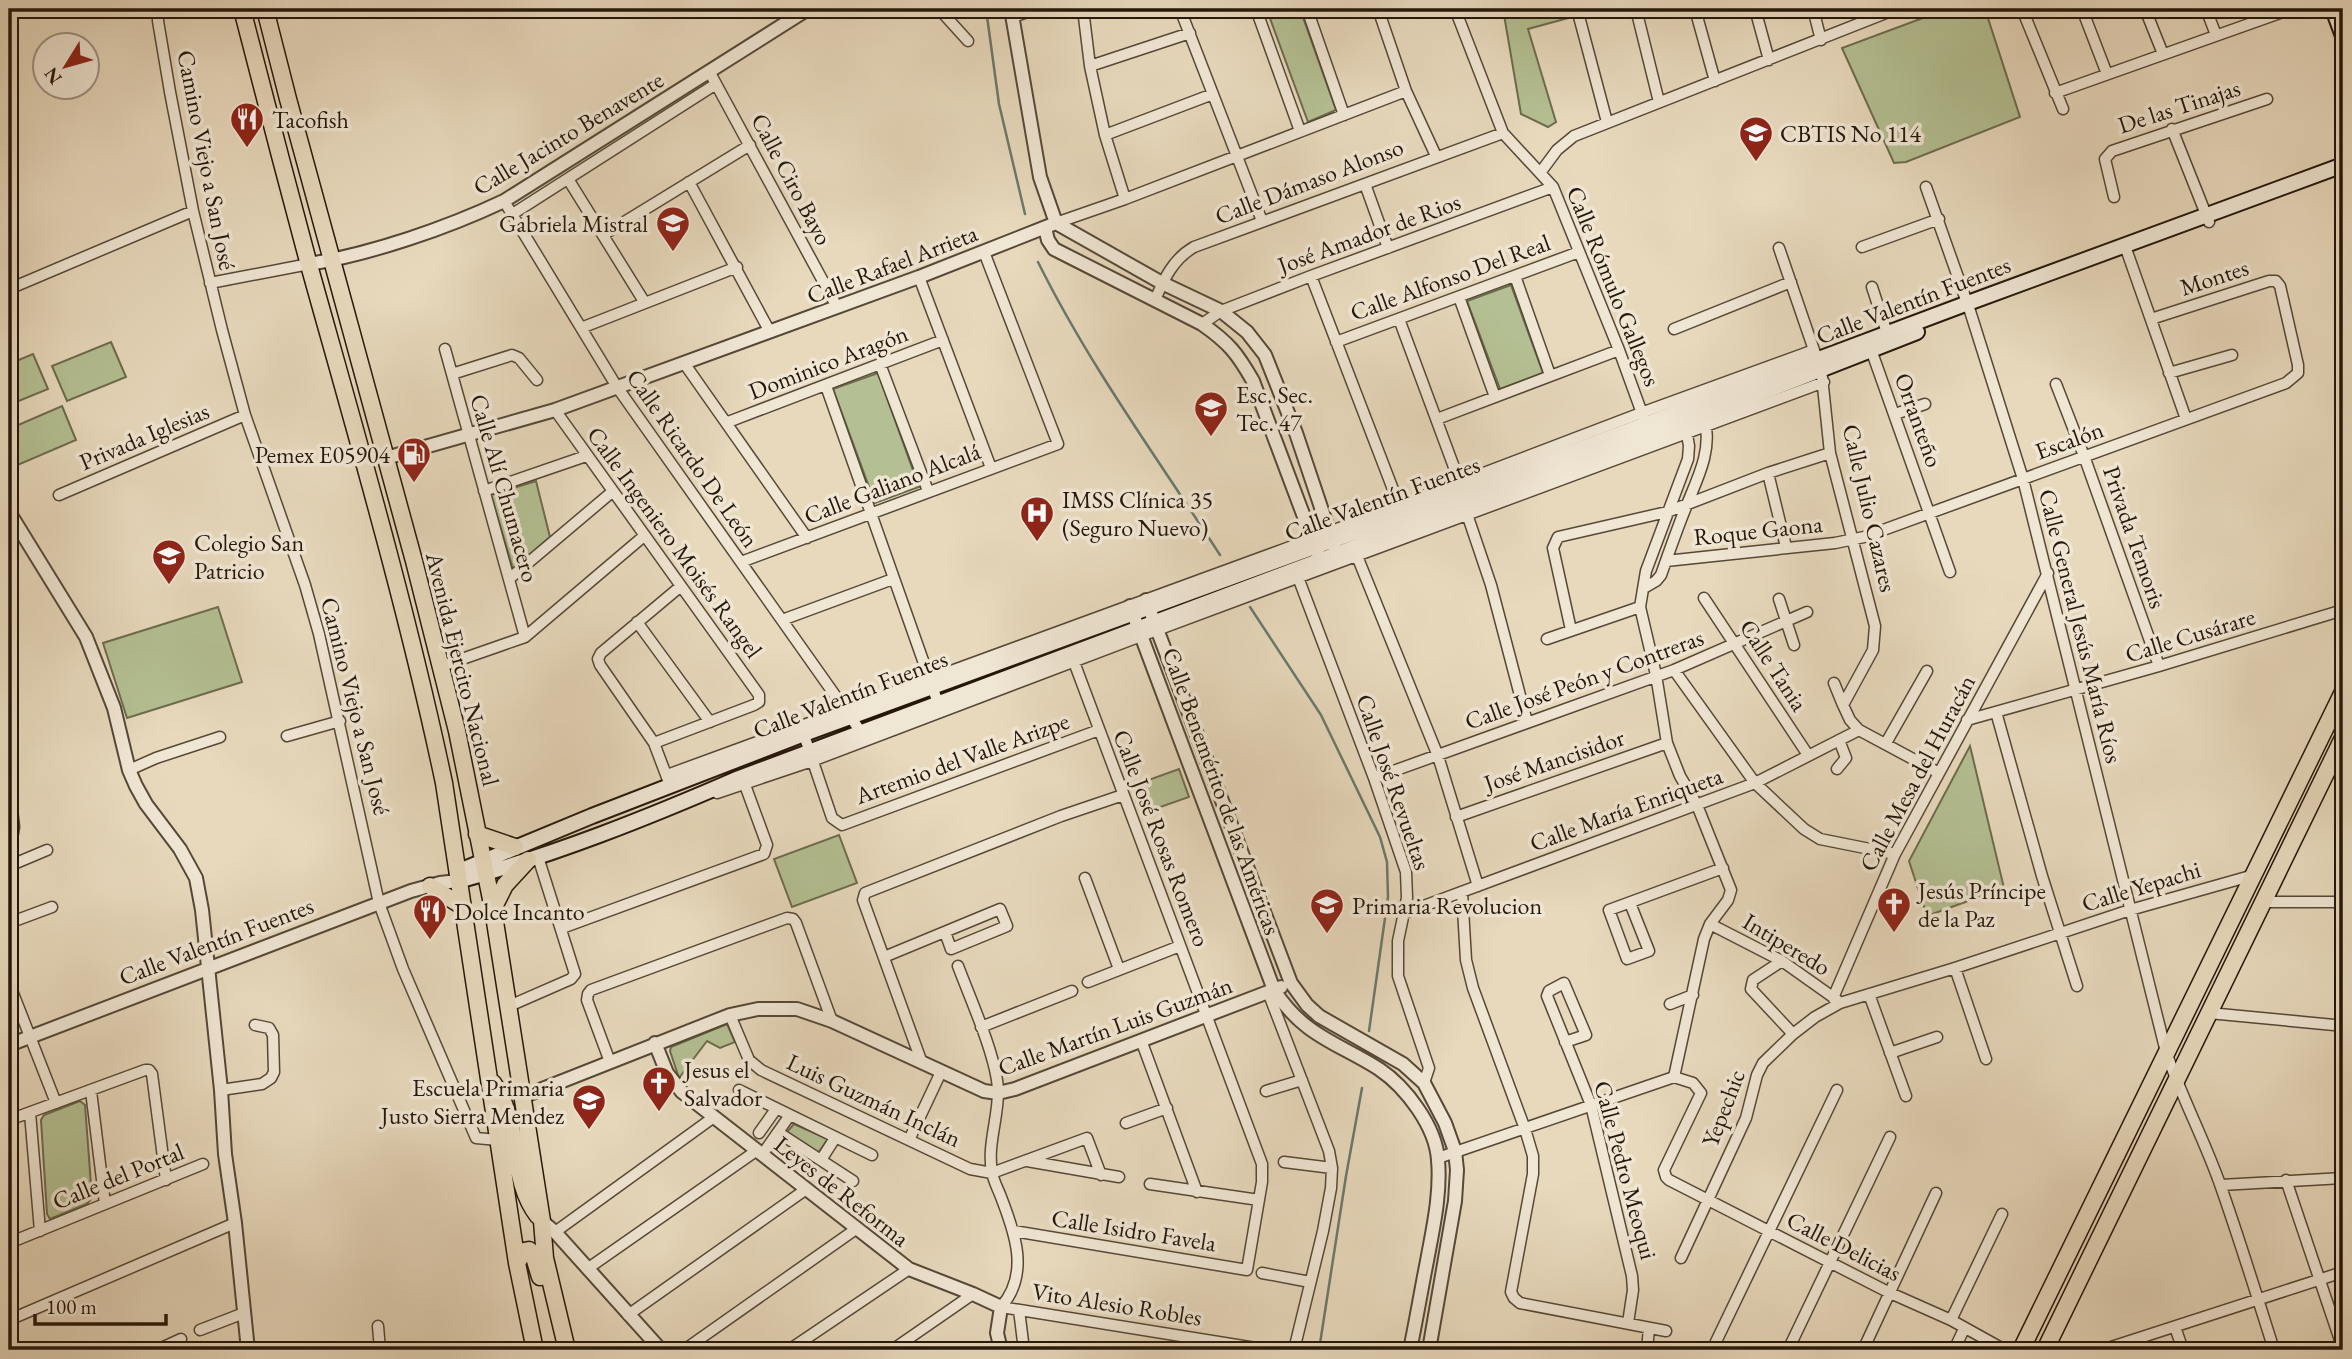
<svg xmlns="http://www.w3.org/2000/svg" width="2352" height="1359" viewBox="0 0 2352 1359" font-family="'EB Garamond',serif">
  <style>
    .green { fill: #b4c093; stroke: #6c6c4e; stroke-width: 2 }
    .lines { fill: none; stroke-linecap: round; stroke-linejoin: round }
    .stream { stroke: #69796d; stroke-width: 2.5 }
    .minor-casing { stroke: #554837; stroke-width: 13 }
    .tertiary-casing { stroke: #554837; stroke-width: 16 }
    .secondary-casing { stroke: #24170a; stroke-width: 18 }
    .primary-casing { stroke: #24170a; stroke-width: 19 }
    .minor { stroke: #f0e6d4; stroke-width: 10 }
    .tertiary { stroke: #f0e6d4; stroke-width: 12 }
    .secondary { stroke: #f0e6d4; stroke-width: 14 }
    .primary { stroke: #e8d9bd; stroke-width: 16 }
    .labels { text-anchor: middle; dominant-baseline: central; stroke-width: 7; stroke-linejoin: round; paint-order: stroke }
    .street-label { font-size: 24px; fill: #24170a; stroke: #f0e6d4 }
    .poi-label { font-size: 24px; fill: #24170a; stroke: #f0e6d4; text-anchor: start }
  </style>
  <rect width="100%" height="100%" fill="#e8d9bd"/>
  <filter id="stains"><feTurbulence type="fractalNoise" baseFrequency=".00286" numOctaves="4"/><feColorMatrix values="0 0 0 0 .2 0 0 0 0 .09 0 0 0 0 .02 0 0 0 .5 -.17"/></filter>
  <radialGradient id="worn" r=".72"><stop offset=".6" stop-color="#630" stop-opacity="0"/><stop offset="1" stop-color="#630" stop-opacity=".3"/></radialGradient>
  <path class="green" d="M1276,9H1300L1336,110L1308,122L1268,13Z
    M1503,9H1570L1572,17L1528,29L1556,122L1548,127L1521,114Z
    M1947,9H1985L2020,117L1906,162L1894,163L1842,48Z
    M1511,285L1543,373L1500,389L1467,301Z
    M111,342L126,377L67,401L52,366Z
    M33,354L48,389L9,405V364Z
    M878,373L919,487L875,503L833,389Z
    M62,406L76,440L13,467L9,457V429Z
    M536,481L550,537L513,569L491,495Z
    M218,607L242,682L127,718L103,643Z
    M1970,746L2004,888L1927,916L1909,861Z
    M1179,769L1189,797L1149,811L1140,783Z
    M839,835L857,883L792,907L774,859Z
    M727,1024L735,1042L720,1048L707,1041L679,1078L670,1051L671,1047Z
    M80,1101L85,1105L92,1198L87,1204L50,1219L47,1214L41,1120L44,1115Z
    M794,1124L828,1139L818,1153L787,1132Z"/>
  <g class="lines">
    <path class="stream" d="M986,9L999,104L1025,214
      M1038,262C1089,365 1158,459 1220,555
      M1250,607L1321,715L1380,837L1387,862L1388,897L1369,1031
      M1319,1350L1346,1176L1362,1088"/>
    <g class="minor-casing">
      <path id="minor" d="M158,9V21L170,92L193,211L222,330L245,415L305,585L319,634L379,903L403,969L476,1138L498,1140
        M939,9L968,41
        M1083,9L1090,66L1105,135L1125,199
        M1180,9L1262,221
        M1256,9L1300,131
        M1307,9L1344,115
        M1378,9L1406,91L1436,156
        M1455,9L1503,133L1553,187L1619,350L1643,416
        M1577,9L1607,122
        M1636,9L1659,102
        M1695,9L1715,81
        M1755,9L1769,60
        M1813,9L1821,40
        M2022,9L2063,109
        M2082,9L2107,74
        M2145,9L2163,54
        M2206,9L2216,35
        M1013,17L1036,9
        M1090,66L1190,33
        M709,71L837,307
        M2055,93L2291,9
        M2172,129L2209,222
        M1105,135L1213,94
        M1540,173L1557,150L1574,136L1896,9
        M568,179L645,303
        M689,182L770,332
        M1365,184L1388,248
        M1926,187L1970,311L2023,479L2166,1052C2182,1098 2205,1141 2221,1187C2240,1241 2257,1296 2274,1350
        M2114,197L2105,159L2112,151L2267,99
        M504,201L617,387L861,732
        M511,215L716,84
        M1056,223L1125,199L1406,91
        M603,235L750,145
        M2125,246L2186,419
        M1862,247L1939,219
        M1779,248L1816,356
        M1311,276L1399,505
        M1515,276L1550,375
        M919,277L991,468
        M210,283L309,264
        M1872,287L1887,333
        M9,289L193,211
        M1459,297L1495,397
        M1155,300C1164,279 1173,259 1194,247L1503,133
        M1399,319L1461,486
        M1202,324L1221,311L1311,276L1553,187
        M581,328L737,267
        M1674,329L1791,282
        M1336,342L1579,252
        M1869,344L1950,572
        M445,349L525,637
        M684,363L807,538
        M880,364L928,491
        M2169,373L2232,355
        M452,374L512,355L519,358L537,380
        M1822,377L1830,453L1875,626L1873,650L1843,705L1850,720L1859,730L1939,773
        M2056,384L2084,456L2159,666
        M826,386L938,703
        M555,410L759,695V702L754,705L654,743
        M1895,414L1925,404
        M1437,419L1619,350
        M728,422L943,340
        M1768,473L1786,547
        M484,491L586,456
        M59,495L245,415
        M1466,511L1491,585L1527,722
        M1357,556L1438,756L1478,886
        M1666,561L1835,543L1864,537L2286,383L2298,373V365L2280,286L2276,281H2269L2151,319
        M741,562L1058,444L984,252
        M1296,572L1374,778L1406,872L1407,898L1398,941V976L1429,1068L1424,1083
        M509,579L612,492
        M1644,588L1656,581L1661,575C1669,552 1677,529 1686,507C1697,479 1712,452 1705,421
        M1704,598L1808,755
        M1779,599L1794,645
        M782,620L893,579
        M637,622L710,722
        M1571,630L1553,548L1558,537L1667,512L1768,473L1830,453
        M1547,639L1640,607
        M442,666L525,637L644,536
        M1674,670L1755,783L1804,829L1820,839L1895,854
        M1834,683L1843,705
        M1996,712L2042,876L2077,986
        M1967,720L2159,666L2343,610
        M802,729L832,818L842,825L1099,730
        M287,736L340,721
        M1886,743L1927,671
        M1837,769L1846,758L1839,740
        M129,770L156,758L220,737
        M667,775L1287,548L1641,413L1814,350
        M1374,778L1674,670L1807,612
        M668,780L654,743L600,665L598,659L601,653L681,586
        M717,793L812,761L1141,636L1824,382
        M1456,817L1667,743
        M9,856L14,827L12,810
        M9,866L47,850
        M1085,878L1119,969
        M1462,892L1466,960L1473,988L1525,1129L1533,1156V1174L1511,1292L1514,1298L1520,1303L1666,1331
        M2264,902H2343
        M1630,903L1649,951L1627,959L1609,910L1723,868
        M1402,914L1755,783L1859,730
        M9,923L52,907
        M1710,924L1782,961L1837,1000
        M562,928L764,854L767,845L745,785
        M884,957L1000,909L1007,926L951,949L945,932
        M1782,961L1753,980L1751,989L1793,1034
        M958,966C970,998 998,1060 998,1092C998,1119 987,1146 992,1172C993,1180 998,1189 1001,1197C1015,1233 1030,1274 1001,1307
        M1955,968L1986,1059
        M1088,982L1180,946
        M9,983L56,1103
        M1268,992L1329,1151L1332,1168L1331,1188L1323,1231L1294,1350
        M1869,994L1906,1096
        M1833,998L1895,854L2048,573
        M1670,1004L1693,995
        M507,1007L571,979L575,974L538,857
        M2209,1013L2334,1025
        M730,1015L749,1060L761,1070L970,1169L992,1173L1087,1138L1101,1175
        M981,1027L1072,991
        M1141,1040L1197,1192
        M1565,1042L1586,1035L1564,983L1549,991L1547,996L1591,1105L1632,1276L1633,1290L1628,1323
        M1890,1053L1937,1037
        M610,1062L587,1000L588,994L591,990L787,918L793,919L796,923L832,1021
        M922,1063L863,900L865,893L1061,816L1123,795
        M1674,1077L1704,939L1710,924L1728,900L1731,890L1697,805L1680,776L1667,743L1656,675L1640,607L1646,571L1688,459L1689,446L1686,428
        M1674,1077L1693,1083L1701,1093L1664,1170L1666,1177L1669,1180L1888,1292L1951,1320L2005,1350
        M221,1090L262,1084L271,1078L274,1072L273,1035L269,1028L255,1025
        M739,1090L872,1155
        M91,1091L105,1204
        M1266,1091L1302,1080
        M30,1113L40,1231
        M9,1120L145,1070H149L152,1074L166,1180
        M1126,1123L1167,1108
        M759,1133L776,1109
        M779,1133L853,1181
        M909,1140L941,1072
        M762,1155L790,1115
        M1438,1158L1674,1077
        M821,1160L835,1138
        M1027,1161L1119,1177
        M1284,1162L1332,1168
        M2286,1180L2343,1349
        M1150,1184L1259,1200
        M2221,1185L2343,1178
        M1014,1231L1247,1270L1262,1182V1164L1074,662
        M555,1232L714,1117
        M9,1243L203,1164
        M1681,1258L1746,1118L1757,1075L1763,1063L1793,1034L1815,1017L1840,1003L1955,968L2130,910L2254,875
        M587,1269L756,1151
        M1262,1273L1310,1282
        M1001,1307L1268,1350
        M1019,1310L1024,1350
        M628,1315L805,1190
        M9,1320L235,1223
        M1951,1320L2002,1214
        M378,1326L380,1350
        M2175,1327L2183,1350
        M200,1330L244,1313
        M1690,1348L1692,1350
        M157,1350L181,1339
        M684,1350L856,1229
        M789,1350L909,1269
        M892,1350L973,1294
        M1647,1350L1649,1328
        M1712,1350L1837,1090
        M1788,1350L1890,1137
        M1863,1350L1936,1193
        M1954,1350L1964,1329
        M2102,1350L2343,1272"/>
    </g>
    <g class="tertiary-casing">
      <path id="tertiary" d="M1011,9L1040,177L1056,223L1162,283L1221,311L1247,332L1265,355L1296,433L1335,549
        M1045,228L1048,240L1054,249L1202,324C1229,343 1237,353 1253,381L1318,554
        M309,264C371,254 447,228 504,201L808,9
        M386,458L555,410L919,277L1056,223
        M9,512L86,637L114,708L129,770L136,786L146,804L180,849L196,878L202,910L221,1090L225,1154L235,1223L248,1350
        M1146,600L1291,983L1307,1005L1319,1016L1403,1064L1424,1083L1445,1123L1455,1151L1457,1170L1455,1201L1429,1350
        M1130,606L1274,990C1304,1036 1336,1042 1379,1069C1406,1087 1436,1127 1438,1160C1441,1194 1433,1228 1427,1261C1421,1291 1416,1321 1410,1350
        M655,1043L667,1073L682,1092L909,1269L973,1294L1001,1307L997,1333L1001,1350
        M9,1045L411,891L440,883L458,881
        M522,1097L730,1015L758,1009H797L832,1021L984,1091L998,1093L1015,1089L1281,987
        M542,1221L555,1232L661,1350"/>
    </g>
    <g class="secondary-casing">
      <path id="secondary" d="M2333,9L2343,36
        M457,872L592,816L804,734L1462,493L1968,303L2343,165
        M458,881C554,855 647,818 739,778L1649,437L1917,332"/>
    </g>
    <g class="primary-casing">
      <path id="primary" d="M242,9C264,94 286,180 309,265C357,437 407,608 444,783L517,1263L535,1350
        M265,9L288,99L414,561L457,731L493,909L542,1221L545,1258L567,1350
        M477,834L515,847
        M430,886L462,906
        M493,909L505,885L528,860
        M493,1083C521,1122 509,1179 538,1216
        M517,1263L524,1251L529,1250L533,1254L540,1277
        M2021,1350L2343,692
        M2045,1350L2343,738"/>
    </g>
    <use href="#minor" class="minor"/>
    <use href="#tertiary" class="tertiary"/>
    <use href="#secondary" class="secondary"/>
    <use href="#primary" class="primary"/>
  </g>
  <defs>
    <g id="restaurant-pin" transform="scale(1.75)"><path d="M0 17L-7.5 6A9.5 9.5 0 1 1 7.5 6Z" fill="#8f2418" stroke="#f0e6d4"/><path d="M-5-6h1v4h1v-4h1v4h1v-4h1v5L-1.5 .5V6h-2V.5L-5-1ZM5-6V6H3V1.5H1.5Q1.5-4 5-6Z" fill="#fff"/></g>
    <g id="school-pin" transform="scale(1.75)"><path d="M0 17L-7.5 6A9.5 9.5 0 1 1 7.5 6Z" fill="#8f2418" stroke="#f0e6d4"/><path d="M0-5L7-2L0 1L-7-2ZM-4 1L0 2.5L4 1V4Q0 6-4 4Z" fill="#fff"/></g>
    <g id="fuel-pin" transform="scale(1.75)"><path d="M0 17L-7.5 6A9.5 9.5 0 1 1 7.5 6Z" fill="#8f2418" stroke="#f0e6d4"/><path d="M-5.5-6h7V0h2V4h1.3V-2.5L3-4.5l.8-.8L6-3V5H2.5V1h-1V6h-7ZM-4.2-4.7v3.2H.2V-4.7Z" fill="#fff"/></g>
    <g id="hospital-pin" transform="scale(1.75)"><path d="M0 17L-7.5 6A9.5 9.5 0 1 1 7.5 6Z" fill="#8f2418" stroke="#f0e6d4"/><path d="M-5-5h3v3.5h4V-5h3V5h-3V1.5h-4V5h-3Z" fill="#fff"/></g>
    <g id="church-pin" transform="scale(1.75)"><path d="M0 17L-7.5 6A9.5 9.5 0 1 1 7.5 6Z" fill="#8f2418" stroke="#f0e6d4"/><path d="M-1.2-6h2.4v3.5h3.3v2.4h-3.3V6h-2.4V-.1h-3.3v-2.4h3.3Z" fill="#fff"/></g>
  </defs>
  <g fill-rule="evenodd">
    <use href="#restaurant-pin" x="247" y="119"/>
    <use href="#school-pin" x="1756" y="133"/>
    <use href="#school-pin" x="673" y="223"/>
    <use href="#school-pin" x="1211" y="408"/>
    <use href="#fuel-pin" x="414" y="454"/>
    <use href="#hospital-pin" x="1037" y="513"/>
    <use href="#school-pin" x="169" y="556"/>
    <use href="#church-pin" x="1894" y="904"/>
    <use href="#school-pin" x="1327" y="905"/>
    <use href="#restaurant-pin" x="430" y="911"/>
    <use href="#church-pin" x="659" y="1083"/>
    <use href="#school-pin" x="589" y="1101"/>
  </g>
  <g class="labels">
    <g class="street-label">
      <text transform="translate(2179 106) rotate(-18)">De las Tinajas</text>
      <text transform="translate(568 133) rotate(-31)">Calle Jacinto Benavente</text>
      <text transform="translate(207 160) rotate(79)">Camino Viejo a San José</text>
      <text transform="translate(792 179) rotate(62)">Calle Ciro Bayo</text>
      <text transform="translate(1309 181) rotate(-21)">Calle Dámaso Alonso</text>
      <text transform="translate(1369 233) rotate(-20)">José Amador de Rios</text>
      <text transform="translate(892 264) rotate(-21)">Calle Rafael Arrieta</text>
      <text transform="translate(1450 277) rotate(-20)">Calle Alfonso Del Real</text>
      <text transform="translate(2214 277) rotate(-18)">Montes</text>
      <text transform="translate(1614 286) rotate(68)">Calle Rómulo Gallegos</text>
      <text transform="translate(1913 300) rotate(-21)">Calle Valentín Fuentes</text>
      <text transform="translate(828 362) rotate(-21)">Dominico Aragón</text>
      <text transform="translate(1919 420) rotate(70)">Orranteño</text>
      <text transform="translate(144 436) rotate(-23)">Privada Iglesias</text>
      <text transform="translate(2069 440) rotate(-20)">Escalón</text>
      <text transform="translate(693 458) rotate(55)">Calle Ricardo De León</text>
      <text transform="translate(892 483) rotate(-21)">Calle Galiano Alcalá</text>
      <text transform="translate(505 488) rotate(74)">Calle Alí Chumacero</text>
      <text transform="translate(1382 498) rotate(-20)">Calle Valentín Fuentes</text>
      <text transform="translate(1870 508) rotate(77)">Calle Julio Cazares</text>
      <text transform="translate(1758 530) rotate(-6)">Roque Gaona</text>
      <text transform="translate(2135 537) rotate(71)">Privada Temoris</text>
      <text transform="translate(675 542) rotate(54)">Calle Ingeniero Moisés Rangel</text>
      <text transform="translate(2081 626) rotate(76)">Calle General Jesús María Ríos</text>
      <text transform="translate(2190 635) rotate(-17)">Calle Cusárare</text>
      <text transform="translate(1774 665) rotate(57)">Calle Tania</text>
      <text transform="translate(463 669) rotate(76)">Avenida Ejercito Nacional</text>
      <text transform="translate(1584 679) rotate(-20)">Calle José Peón y Contreras</text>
      <text transform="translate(850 694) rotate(-21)">Calle Valentín Fuentes</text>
      <text transform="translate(356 706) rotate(76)">Camino Viejo a San José</text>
      <text transform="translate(962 758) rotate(-20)">Artemio del Valle Arizpe</text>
      <text transform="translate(1554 760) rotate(-19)">José Mancisidor</text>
      <text transform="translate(1917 773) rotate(-62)">Calle Mesa del Huracán</text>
      <text transform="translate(1394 782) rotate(71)">Calle José Revueltas</text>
      <text transform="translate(1222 791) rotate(70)">Calle Benemérito de las Américas</text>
      <text transform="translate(1626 809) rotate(-20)">Calle María Enriqueta</text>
      <text transform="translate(1162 838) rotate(69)">Calle José Rosas Romero</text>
      <text transform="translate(2141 886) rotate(-17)">Calle Yepachi</text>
      <text transform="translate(216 941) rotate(-21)">Calle Valentín Fuentes</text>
      <text transform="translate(1787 944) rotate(31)">Intiperedo</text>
      <text transform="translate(1115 1026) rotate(-20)">Calle Martín Luis Guzmán</text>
      <text transform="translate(874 1100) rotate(25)">Luis Guzmán Inclán</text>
      <text transform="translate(1723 1108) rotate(-69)">Yepechic</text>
      <text transform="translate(1626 1170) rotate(75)">Calle Pedro Meoqui</text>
      <text transform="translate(118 1176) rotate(-22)">Calle del Portal</text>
      <text transform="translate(842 1191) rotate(38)">Leyes de Reforma</text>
      <text transform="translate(1134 1230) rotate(9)">Calle Isidro Favela</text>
      <text transform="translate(1844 1246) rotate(27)">Calle Delicias</text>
      <text transform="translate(1117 1304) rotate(9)">Vito Alesio Robles</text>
    </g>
    <g class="poi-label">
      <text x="272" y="119">Tacofish</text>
      <text x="1780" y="133">CBTIS No 114</text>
      <text x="648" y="223" text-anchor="end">Gabriela Mistral</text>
      <text x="1236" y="394">Esc. Sec.<tspan x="1236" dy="28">Tec. 47</tspan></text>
      <text x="390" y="454" text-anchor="end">Pemex E05904</text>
      <text x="1062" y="499">IMSS Clínica 35<tspan x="1062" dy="28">(Seguro Nuevo)</tspan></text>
      <text x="194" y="542">Colegio San<tspan x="194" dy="28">Patricio</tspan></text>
      <text x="1918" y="890">Jesús Príncipe<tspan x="1918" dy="28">de la Paz</tspan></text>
      <text x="1352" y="905">Primaria Revolucion</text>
      <text x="454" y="911">Dolce Incanto</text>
      <text x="684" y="1069">Jesus el<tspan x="684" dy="28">Salvador</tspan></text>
      <text x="564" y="1087" text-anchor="end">Escuela Primaria<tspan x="564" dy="28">Justo Sierra Mendez</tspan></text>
    </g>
  </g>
  <rect width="2352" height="1359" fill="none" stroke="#e8d9bd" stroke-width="35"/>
  <rect x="10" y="10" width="2331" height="1338" fill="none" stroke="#24170a" stroke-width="3.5"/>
  <rect x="18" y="18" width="2317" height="1324" fill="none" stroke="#24170a" stroke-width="2"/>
  <g transform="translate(66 66) rotate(233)"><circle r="33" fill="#f0e6d4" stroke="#9e9383" stroke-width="2"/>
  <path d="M0-5L12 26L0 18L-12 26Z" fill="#8f2418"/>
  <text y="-10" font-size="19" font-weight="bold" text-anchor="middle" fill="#24170a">N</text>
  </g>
  <path d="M35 1314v10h131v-10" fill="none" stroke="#24170a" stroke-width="3.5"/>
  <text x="46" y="1314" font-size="21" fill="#24170a" stroke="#f0e6d4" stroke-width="5" paint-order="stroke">100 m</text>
  <rect width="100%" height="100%" filter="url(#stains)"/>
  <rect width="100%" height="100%" fill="url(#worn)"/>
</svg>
